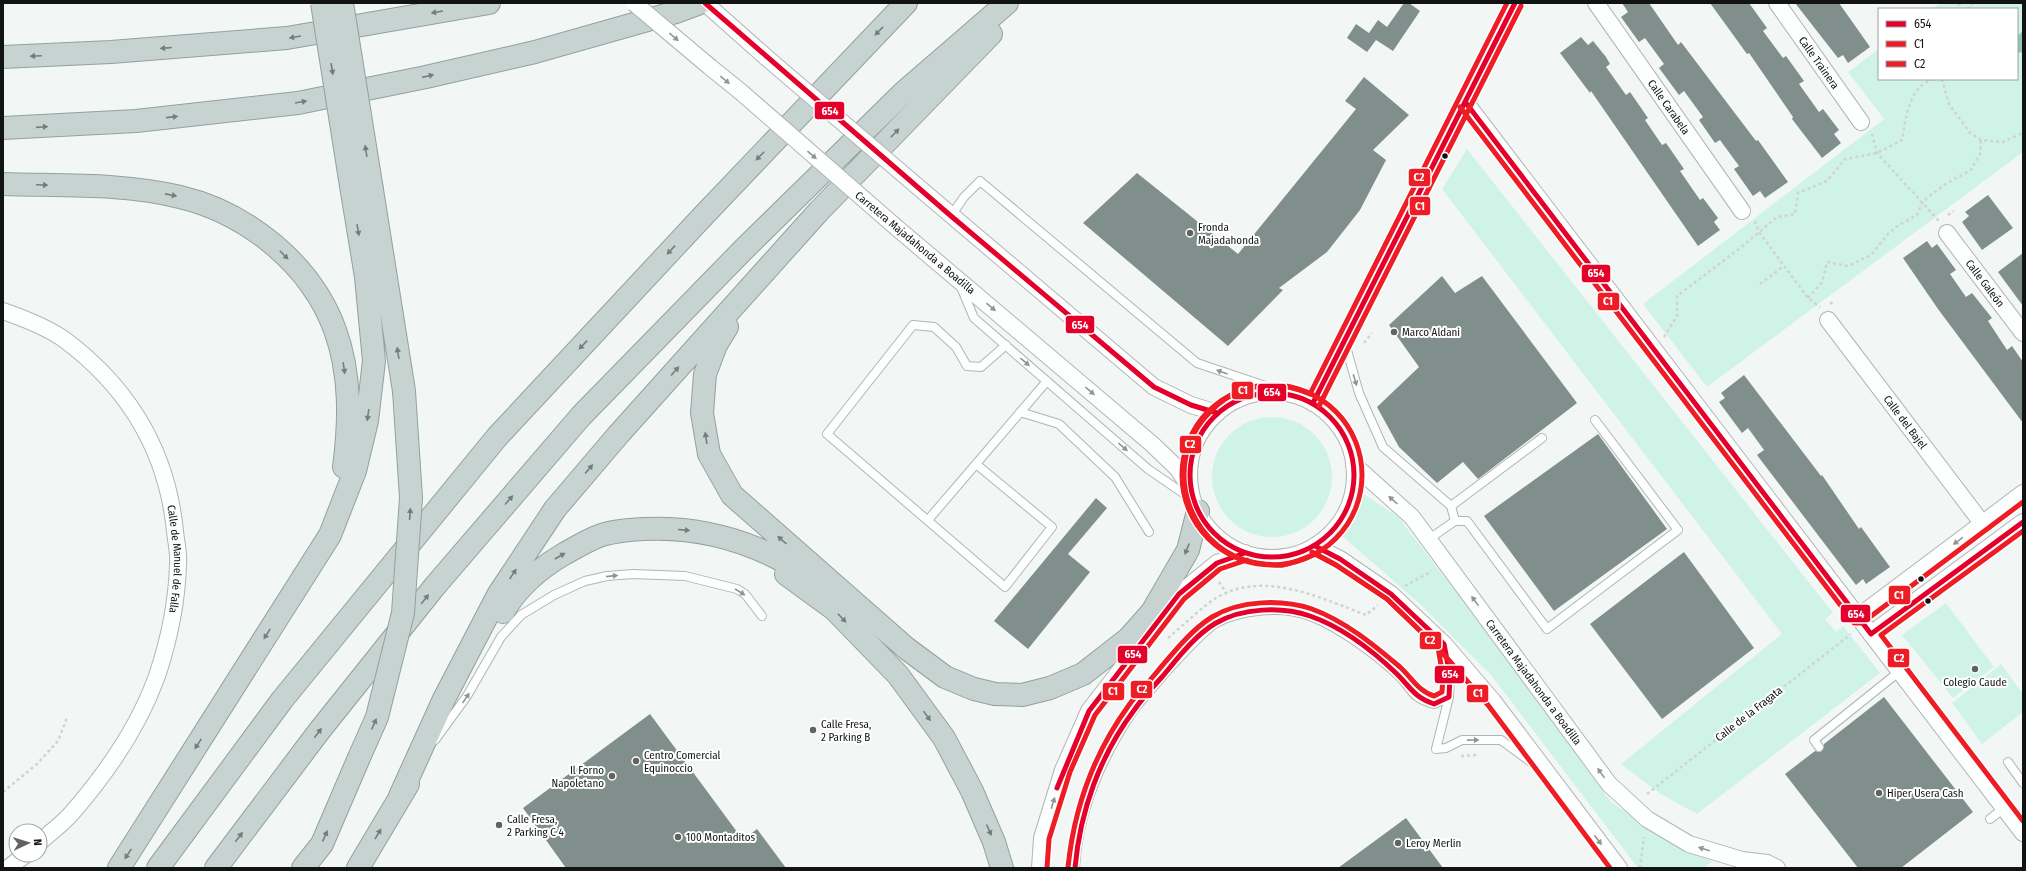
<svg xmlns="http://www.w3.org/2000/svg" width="2026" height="871" viewBox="0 0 2026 871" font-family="'Fira Sans Condensed',sans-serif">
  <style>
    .green { fill: #d0f3e7 }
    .water { fill: #8dc7b7 }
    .building { fill: #808f8b }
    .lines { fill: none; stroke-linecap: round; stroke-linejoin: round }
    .lane-casing { stroke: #b2b5b4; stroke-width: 10 }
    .street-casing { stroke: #b2b5b4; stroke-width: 18 }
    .highway-casing { stroke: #92a19d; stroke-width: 24 }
    .path { stroke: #d2d2d2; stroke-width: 2.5; stroke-dasharray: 3 3; stroke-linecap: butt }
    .lane { stroke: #fdfefe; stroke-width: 8 }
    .street { stroke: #fdfefe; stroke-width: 16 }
    .highway { stroke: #c7d3d0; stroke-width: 22 }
    .street-bridge-casing { stroke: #b2b5b4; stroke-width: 18; stroke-linecap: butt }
    .highway-bridge-casing { stroke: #92a19d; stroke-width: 24; stroke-linecap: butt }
    .street-bridge { stroke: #fdfefe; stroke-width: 16 }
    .highway-bridge { stroke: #c7d3d0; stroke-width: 22 }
    .bus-1-casing { stroke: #fff; stroke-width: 8 }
    .bus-2-casing { stroke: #fff; stroke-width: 8 }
    .bus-3-casing { stroke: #fff; stroke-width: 8 }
    .bus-1 { stroke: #e4002b; stroke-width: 5 }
    .bus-2 { stroke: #ee1c25; stroke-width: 5 }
    .bus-3 { stroke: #ee1c25; stroke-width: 5 }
    .oneway { fill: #757d7b }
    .oneway2 { fill: #939594 }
    .bus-dot { fill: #111413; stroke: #fff; stroke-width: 1.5 }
    .poi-dot { fill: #606362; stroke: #fff; stroke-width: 1.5 }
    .labels { text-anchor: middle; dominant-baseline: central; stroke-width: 4; stroke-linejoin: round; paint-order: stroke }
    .street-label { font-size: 11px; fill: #111413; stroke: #fff }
    .poi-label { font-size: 11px; fill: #111413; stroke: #fff; text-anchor: start }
    .line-badge { stroke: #fff; stroke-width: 1.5 }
    .badge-label { font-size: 11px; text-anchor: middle; font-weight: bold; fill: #fff }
  </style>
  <rect width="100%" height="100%" fill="#f2f7f5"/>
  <path class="green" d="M1940,3H2023V152L1707,387L1643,304L1884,119L1848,72L1879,49V79H2017V9H1932Z
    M1467,149L1833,613L1825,619L1836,632L1843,626L1880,673L1697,814L1659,793L1621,764L1782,634L1442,189Z
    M1212 477a60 60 0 1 1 120 0a60 60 0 1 1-120 0Z
    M1362,493L1398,517L1464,602L1611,802L1661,836L1712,861L1704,868H1638L1491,675L1421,605L1339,533Z
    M1946,603L1994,667L1953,698L1902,635Z
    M2001,664L2023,694V712L1982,744L1952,703Z"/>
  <path class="water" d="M2023,31V52L2018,53L2017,36Z"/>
  <path class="building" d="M1404,3H1409L1420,11L1393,51L1376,40L1367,52L1347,38L1356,24L1369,33L1378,20L1387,27Z
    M1622,3H1649L1678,45L1681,42L1756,141L1758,140L1788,182L1765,198L1760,191L1753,196L1734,169L1739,166L1720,140L1715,143L1699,120L1703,117L1684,91L1679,95L1665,76L1659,68L1664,64L1645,38L1639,42L1626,24L1621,17L1628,12Z
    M1710,3H1749L1767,28L1763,31L1783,58L1786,56L1804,81L1799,84L1819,112L1823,109L1839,130L1834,134L1841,143L1822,158L1792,119L1793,117L1749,53L1747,54Z
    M1795,3H1839L1870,47L1848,63L1843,55L1838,58Z
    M1581,37L1588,45L1593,41L1606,57L1610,64L1606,67L1626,95L1630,92L1648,118L1645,120L1662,145L1666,143L1684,169L1680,171L1700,200L1703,198L1718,218L1714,222L1720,230L1698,246L1591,91L1590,93L1560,53Z
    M1364,77L1409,115L1373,150L1386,160L1360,210L1327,252L1279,288L1283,290L1228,346L1083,223L1137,173L1238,254L1356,109L1345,101Z
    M1988,195L2013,228L1982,250L1962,222L1969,216L1965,212Z
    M1927,241L1932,248L1937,244L1956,270L1950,274L1966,297L1972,293L1992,318L1988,321L2007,350L2012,346L2023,362V423L1938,309L1903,258Z
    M2023,253V306L1998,272Z
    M1442,276L1455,293L1482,276L1577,403L1478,479L1463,462L1437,483L1399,447L1377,407L1419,367L1389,325Z
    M1744,375L1821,476L1822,475L1859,529L1861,527L1890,567L1866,584L1863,579L1856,585L1757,455L1764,450L1748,428L1742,433L1719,402L1725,398L1721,393Z
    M1598,434L1667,529L1554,611L1484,516Z
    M1096,498L1107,508L1068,554L1090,572L1028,649L994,621Z
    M1684,552L1754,648L1662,719L1590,624Z
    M1884,697L1973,812L1901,868H1858L1785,774L1815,751L1819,752L1822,751L1824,744Z
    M650,714L743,840L757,829L786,868H566L523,808Z
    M1406,818L1443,868H1338Z"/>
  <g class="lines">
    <g class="lane-casing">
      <path id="lane" d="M951,216L964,197L980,181L1197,363L1286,393
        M961,287L974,318L1148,469L1193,500
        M1345,343L1359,393L1383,447L1451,506
        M1006,345L981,367L967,366L956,347L934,327L913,325L827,434L1005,587L1052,527L976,464L1047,381
        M1020,412L1059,424L1115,477L1149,532
        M928,520L976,464
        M1455,521H1467L1547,629L1678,530L1595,420
        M1429,539L1455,521L1451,506L1542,438
        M1449,697L1436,749L1446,748L1462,740H1501L1535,765
        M435,740L467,696L501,637L521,615L554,595L585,581L607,576L633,574L685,576L737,589L745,594L762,616
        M1819,747L1814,740L1900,671
        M2008,762L2023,783
        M1990,819L2004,808
        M1075,868C1078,811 1100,761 1131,714C1141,699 1155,686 1166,672C1177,660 1203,631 1216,623C1242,609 1283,606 1310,616C1339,627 1375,654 1398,675C1414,691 1410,697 1434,704L1449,697L1450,676L1445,649"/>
    </g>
    <g class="street-casing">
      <g id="street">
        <path d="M705,3L767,58"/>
        <path id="s1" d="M1596,3L1742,211"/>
        <path id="s2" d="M1777,3L1861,122"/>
        <path d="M710,67L741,92"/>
        <path d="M1466,103L2023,833"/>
        <path d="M924,192L1154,387L1191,405L1217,413"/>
        <path d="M897,228L1152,444L1178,469L1190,488"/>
        <path id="s3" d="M1947,233L2023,333"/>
        <path id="s4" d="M3,311C23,318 47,327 65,340C129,388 167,451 175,531C176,542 179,553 178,564C177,602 169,640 157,676C139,726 106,774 71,814C62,824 50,833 40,842"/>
        <path id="s5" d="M1828,320L1982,523"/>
        <circle cx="1272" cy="475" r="83"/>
        <path d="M1313,403L1515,3"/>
        <path id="s6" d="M1354,465L1412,517L1609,784L1647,819L1689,844L1742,860L1767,863L1777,868"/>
        <path d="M1315,546L1340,559L1391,594L1444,644L1493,701L1619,868"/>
        <path d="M1858,617L2023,493"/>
        <path d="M1871,634L2023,522"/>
        <path d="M8,868L25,855"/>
        <path d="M1040,868L1042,838L1063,770L1089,711L1179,594L1217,563L1245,553"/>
      </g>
    </g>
    <g class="highway-casing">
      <path id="highway" d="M3,57L111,52L287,38L489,3
        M3,128L136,121L298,103L426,77L535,52L676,12L700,3
        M3,184C61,186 123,183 180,197C247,213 311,264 335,330C351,374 350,421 344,467
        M372,190L404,391
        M727,327L716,345L705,374L702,413L709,454L732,495L906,648L945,677L974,689L995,694L1022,695L1050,688L1083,674L1128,639L1152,612L1188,550L1198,511
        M786,574L834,609L898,675L944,738L972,791L994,842L1002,868
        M503,612C517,588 540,568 564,554C575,548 586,541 599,536C613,531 628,530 643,529C702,526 758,543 807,575
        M400,796L444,699L498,595L555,509L618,435L819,211L991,34
        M119,868L330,535L355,471L367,421L374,361L366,277L352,192
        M158,868L282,700L497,437L704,215L906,3
        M216,868L320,730L435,586L581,416L743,250L904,92L1007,3
        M303,868L322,844L358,760
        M358,868L408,784"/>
    </g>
    <path class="path" d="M1958,3L1962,9
      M1967,9L1973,3
      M1942,79L1949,104L1970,133L1981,140L2003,142L2023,133
      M1872,134L1877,153L1939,221
      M1948,215L1954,211
      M1755,221L1759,232L1808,298L1820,307
      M1760,284L1784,266
      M1808,298L1822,282L1827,262L1848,266L1871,255L1888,234L1899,225L1917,215L1923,201L1947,183L1971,170L1980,154L1981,140
      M1830,304L1834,301
      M1664,337L1677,316V296L1739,249L1777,217L1795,214L1798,193L1827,181L1845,159L1877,153L1902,140C1906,118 1909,84 1935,79
      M1364,343L1372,333
      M1223,397L1230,395L1237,391
      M1219,582L1227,594
      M1405,586L1432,571
      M1168,638C1182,626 1196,613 1210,602C1258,567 1318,597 1366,615L1378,605
      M1461,756L1476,755
      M3,792L37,764L58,741L67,718
      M1647,794L1851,634
      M1640,868L1644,837"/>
    <use href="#lane" class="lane"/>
    <use href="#street" class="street"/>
    <use href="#highway" class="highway"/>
    <g class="street-bridge-casing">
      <path id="street-bridge" d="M634,3L710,67
        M767,58L924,192
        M741,92L897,228"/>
    </g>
    <g class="highway-bridge-casing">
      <path id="highway-bridge" d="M322,3L352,192
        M342,3L372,190
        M358,760L377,717L403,613L411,498L404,391"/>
    </g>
    <use href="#street-bridge" class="street-bridge"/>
    <use href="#highway-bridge" class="highway-bridge"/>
    <g class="bus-1-casing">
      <path id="bus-1" d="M705,3L951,216L1154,387L1191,405L1217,413
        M1466,103L1871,634L2023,522
        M1190 475a82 82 0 1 1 164 0a82 82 0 1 1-164 0Z
        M1313,403L1515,3
        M1057,788L1089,711L1179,594L1217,563L1245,553
        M1075,868C1080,811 1100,755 1135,709C1143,697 1153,687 1162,677C1177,659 1195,635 1216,623C1242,608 1281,606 1310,616C1342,627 1373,651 1397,674C1411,688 1414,697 1434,704L1449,697L1450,676L1444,644L1391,594L1340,559L1315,546"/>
    </g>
    <g class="bus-2-casing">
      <path id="bus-2" d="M1460,107L1854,623H1862L2023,502
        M1182 475a90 90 0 1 1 180 0a90 90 0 1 1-180 0Z
        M1319,406L1521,6
        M1312,552L1336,565L1387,599L1439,649L1488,705L1610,868
        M1047,868L1049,839L1070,772L1095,715L1184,599L1220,569L1247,560"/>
    </g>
    <g class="bus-3-casing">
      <path id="bus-3" d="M2023,531L1881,635L2023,821
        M1068,867C1074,809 1094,753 1129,705C1137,694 1147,684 1156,673C1172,654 1191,630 1212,617C1240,600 1282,599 1312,609C1345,621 1374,645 1400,667C1412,678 1418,691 1434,696L1442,692L1443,676L1438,648L1387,599L1336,565L1315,554C1305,558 1294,563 1283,565C1278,566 1271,564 1265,564C1190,558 1157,465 1210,412C1219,403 1227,396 1239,392C1263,382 1287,384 1310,394L1507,3"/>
    </g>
    <use href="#bus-1" class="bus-1"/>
    <use href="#bus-2" class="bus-2"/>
    <use href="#bus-3" class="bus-3"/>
  </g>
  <defs><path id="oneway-solid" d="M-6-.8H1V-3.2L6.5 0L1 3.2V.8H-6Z"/></defs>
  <g class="oneway">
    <use href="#oneway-solid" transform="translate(437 12) rotate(170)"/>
    <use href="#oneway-solid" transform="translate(879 31) rotate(134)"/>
    <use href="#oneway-solid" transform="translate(295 37) rotate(170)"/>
    <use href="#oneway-solid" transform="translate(166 48) rotate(175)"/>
    <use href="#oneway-solid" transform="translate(36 56) rotate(177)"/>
    <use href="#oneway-solid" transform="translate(332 69) rotate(81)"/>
    <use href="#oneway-solid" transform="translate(428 76) rotate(-13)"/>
    <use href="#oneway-solid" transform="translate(301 102) rotate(-10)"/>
    <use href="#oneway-solid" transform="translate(172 117) rotate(-6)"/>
    <use href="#oneway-solid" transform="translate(42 127) rotate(-4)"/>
    <use href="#oneway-solid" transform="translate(895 133) rotate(-46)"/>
    <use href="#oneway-solid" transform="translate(366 151) rotate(-99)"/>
    <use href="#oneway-solid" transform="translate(760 156) rotate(134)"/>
    <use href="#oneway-solid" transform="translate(42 185) rotate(2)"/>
    <use href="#oneway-solid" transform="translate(171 195) rotate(11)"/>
    <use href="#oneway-solid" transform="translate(358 230) rotate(80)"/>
    <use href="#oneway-solid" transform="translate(671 250) rotate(133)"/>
    <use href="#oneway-solid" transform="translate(284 255) rotate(45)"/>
    <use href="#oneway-solid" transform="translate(583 345) rotate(133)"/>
    <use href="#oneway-solid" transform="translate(398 353) rotate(-99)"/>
    <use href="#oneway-solid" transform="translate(344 368) rotate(81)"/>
    <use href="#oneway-solid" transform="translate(675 371) rotate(-48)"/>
    <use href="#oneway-solid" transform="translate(368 415) rotate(98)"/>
    <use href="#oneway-solid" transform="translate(706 438) rotate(-99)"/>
    <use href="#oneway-solid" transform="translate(589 469) rotate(-50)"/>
    <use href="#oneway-solid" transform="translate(509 500) rotate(-49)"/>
    <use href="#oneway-solid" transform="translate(410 514) rotate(-86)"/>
    <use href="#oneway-solid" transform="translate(684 530) rotate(5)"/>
    <use href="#oneway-solid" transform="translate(782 540) rotate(-138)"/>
    <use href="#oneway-solid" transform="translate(1187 549) rotate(112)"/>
    <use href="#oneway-solid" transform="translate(560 556) rotate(-30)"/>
    <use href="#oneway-solid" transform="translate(513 574) rotate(-56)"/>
    <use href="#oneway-solid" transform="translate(425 599) rotate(-52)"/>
    <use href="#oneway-solid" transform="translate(842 618) rotate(46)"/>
    <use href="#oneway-solid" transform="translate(267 634) rotate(122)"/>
    <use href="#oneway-solid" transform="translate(927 716) rotate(54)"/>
    <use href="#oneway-solid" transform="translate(374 724) rotate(-66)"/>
    <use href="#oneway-solid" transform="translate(318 733) rotate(-53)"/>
    <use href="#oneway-solid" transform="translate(198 744) rotate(123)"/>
    <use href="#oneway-solid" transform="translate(989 830) rotate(66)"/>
    <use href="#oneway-solid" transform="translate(378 834) rotate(-60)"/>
    <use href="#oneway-solid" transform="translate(325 836) rotate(-66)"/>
    <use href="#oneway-solid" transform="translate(239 837) rotate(-53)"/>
    <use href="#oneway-solid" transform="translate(128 854) rotate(123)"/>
  </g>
  <g class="oneway2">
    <use href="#oneway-solid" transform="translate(674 37) rotate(40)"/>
    <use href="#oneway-solid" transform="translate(725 80) rotate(39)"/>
    <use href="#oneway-solid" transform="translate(812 155) rotate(41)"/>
    <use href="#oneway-solid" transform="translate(991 307) rotate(40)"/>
    <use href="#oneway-solid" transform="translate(1025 362) rotate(41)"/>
    <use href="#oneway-solid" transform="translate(1222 372) rotate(-160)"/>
    <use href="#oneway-solid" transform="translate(1355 380) rotate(73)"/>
    <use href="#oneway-solid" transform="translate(1090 391) rotate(40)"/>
    <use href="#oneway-solid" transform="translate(1123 447) rotate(41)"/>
    <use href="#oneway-solid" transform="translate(1393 500) rotate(-138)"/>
    <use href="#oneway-solid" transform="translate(1958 541) rotate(144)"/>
    <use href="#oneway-solid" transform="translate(612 576) rotate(-6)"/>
    <use href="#oneway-solid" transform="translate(740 592) rotate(32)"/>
    <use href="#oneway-solid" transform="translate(1475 601) rotate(-126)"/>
    <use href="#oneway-solid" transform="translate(466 698) rotate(-56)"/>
    <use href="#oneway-solid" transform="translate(1473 740) rotate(-1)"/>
    <use href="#oneway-solid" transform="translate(1601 773) rotate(-126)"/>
    <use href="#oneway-solid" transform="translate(1053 803) rotate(-73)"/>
    <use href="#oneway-solid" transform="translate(1598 840) rotate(53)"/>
    <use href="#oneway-solid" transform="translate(1704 849) rotate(-163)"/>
  </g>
  <g class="bus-dot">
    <circle cx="1445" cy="156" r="3.5"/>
    <circle cx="1921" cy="579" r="3.5"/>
    <circle cx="1928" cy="601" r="3.5"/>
  </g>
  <g class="poi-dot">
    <circle cx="1190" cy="233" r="4"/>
    <circle cx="1394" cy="332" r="4"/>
    <circle cx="1975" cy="669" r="4"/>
    <circle cx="813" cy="730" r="4"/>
    <circle cx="636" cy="761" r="4"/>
    <circle cx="612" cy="776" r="4"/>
    <circle cx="1879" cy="793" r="4"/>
    <circle cx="499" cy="825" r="4"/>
    <circle cx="678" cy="837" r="4"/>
    <circle cx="1398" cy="843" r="4"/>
  </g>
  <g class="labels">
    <g class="street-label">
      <text stroke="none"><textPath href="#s2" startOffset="73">Calle Trainera</textPath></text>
      <text stroke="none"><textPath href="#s1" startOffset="127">Calle Carabela</textPath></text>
      <text transform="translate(915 243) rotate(40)">Carretera Majadahonda a Boadilla</text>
      <text stroke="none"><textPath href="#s3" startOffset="63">Calle Galeón</textPath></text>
      <text stroke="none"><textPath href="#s5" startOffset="128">Calle del Bajel</textPath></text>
      <text stroke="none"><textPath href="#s4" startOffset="324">Calle de Manuel de Falla</textPath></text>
      <text stroke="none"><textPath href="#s6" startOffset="283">Carretera Majadahonda a Boadilla</textPath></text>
      <text transform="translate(1749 714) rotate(-38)">Calle de la Fragata</text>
    </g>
    <g class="poi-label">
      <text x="1198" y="227">Fronda<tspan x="1198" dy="13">Majadahonda</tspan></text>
      <text x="1402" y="332">Marco Aldani</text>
      <text x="1975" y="682" text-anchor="middle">Colegio Caude</text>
      <text x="821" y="724">Calle Fresa,<tspan x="821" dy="13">2 Parking B</tspan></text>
      <text x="644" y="755">Centro Comercial<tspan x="644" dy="13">Equinoccio</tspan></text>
      <text x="604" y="770" text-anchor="end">Il Forno<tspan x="604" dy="13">Napoletano</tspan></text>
      <text x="1887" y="793">Hiper Usera Cash</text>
      <text x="507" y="819">Calle Fresa,<tspan x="507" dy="13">2 Parking C 4</tspan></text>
      <text x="686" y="837">100 Montaditos</text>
      <text x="1406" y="843">Leroy Merlin</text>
    </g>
  </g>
  <g class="line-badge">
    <rect x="814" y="101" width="31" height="19" rx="4" fill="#e4002b"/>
    <rect x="1408" y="168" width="23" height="19" rx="4" fill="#ee1c25"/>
    <rect x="1409" y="196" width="22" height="20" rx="4" fill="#ee1c25"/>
    <rect x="1581" y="264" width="30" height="19" rx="4" fill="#e4002b"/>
    <rect x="1597" y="292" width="23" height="19" rx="4" fill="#ee1c25"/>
    <rect x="1065" y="315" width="30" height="19" rx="4" fill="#e4002b"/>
    <rect x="1231" y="381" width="23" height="19" rx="4" fill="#ee1c25"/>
    <rect x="1257" y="383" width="30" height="19" rx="4" fill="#e4002b"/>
    <rect x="1179" y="435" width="23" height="19" rx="4" fill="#ee1c25"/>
    <rect x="1888" y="585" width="23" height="20" rx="4" fill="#ee1c25"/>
    <rect x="1840" y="604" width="31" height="19" rx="4" fill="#e4002b"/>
    <rect x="1419" y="631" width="23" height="19" rx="4" fill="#ee1c25"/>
    <rect x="1117" y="645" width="31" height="19" rx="4" fill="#e4002b"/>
    <rect x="1887" y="648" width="23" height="20" rx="4" fill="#ee1c25"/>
    <rect x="1434" y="665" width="31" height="19" rx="4" fill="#e4002b"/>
    <rect x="1130" y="680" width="23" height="19" rx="4" fill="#ee1c25"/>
    <rect x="1102" y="682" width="23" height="19" rx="4" fill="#ee1c25"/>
    <rect x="1466" y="684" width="23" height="19" rx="4" fill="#ee1c25"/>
  </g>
  <g class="badge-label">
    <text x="830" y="115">654</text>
    <text x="1419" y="181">C2</text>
    <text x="1420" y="210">C1</text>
    <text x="1596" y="277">654</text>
    <text x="1608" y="305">C1</text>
    <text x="1080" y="329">654</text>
    <text x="1243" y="394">C1</text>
    <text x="1272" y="396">654</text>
    <text x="1190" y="448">C2</text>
    <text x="1899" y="599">C1</text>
    <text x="1856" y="618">654</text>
    <text x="1430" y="644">C2</text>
    <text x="1133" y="658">654</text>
    <text x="1899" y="662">C2</text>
    <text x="1450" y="678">654</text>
    <text x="1142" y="693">C2</text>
    <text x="1113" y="695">C1</text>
    <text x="1478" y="697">C1</text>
  </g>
  <rect width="2026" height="871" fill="none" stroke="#111413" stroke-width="8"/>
  <rect x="1878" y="8" width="140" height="72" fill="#ffffff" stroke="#a0a1a1"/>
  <rect x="1886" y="21" width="20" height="6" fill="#e4002b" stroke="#a0a1a1"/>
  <text x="1914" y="28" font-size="12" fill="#111413">654</text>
  <rect x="1886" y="41" width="20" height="6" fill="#ee1c25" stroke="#a0a1a1"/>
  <text x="1914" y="48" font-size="12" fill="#111413">C1</text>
  <rect x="1886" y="61" width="20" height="6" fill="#ee1c25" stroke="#a0a1a1"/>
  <text x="1914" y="68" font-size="12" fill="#111413">C2</text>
  <g transform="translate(28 843) rotate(86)"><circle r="19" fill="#ffffff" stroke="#a0a1a1"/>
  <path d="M0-3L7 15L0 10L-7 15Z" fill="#606362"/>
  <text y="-6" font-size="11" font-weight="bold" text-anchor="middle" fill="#111413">N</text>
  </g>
</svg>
